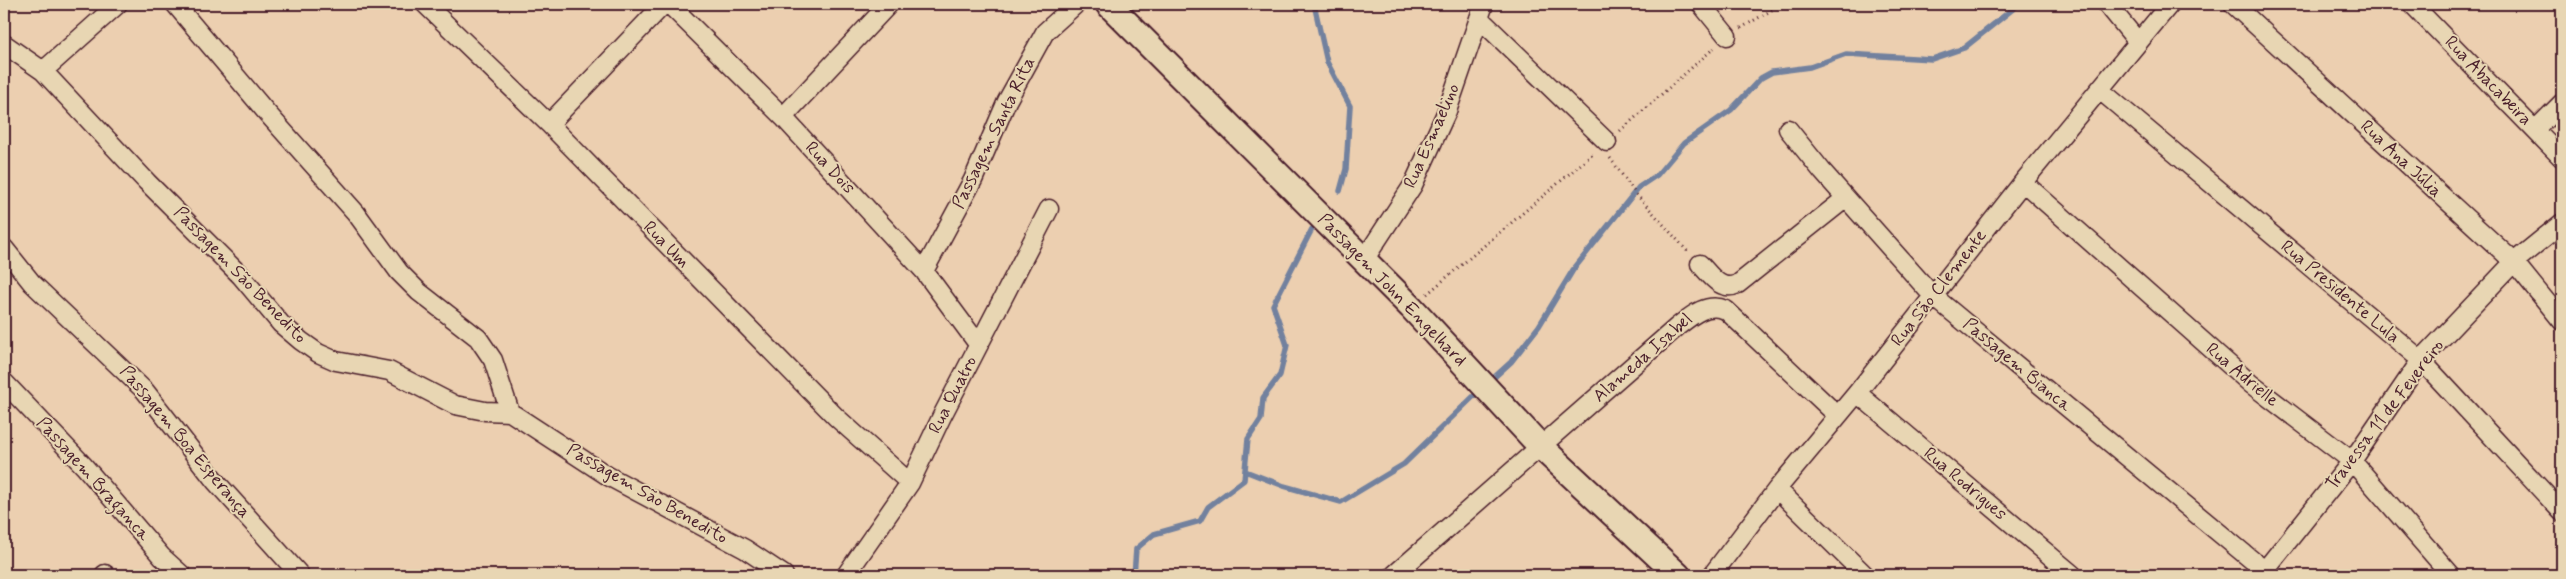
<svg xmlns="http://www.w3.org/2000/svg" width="2566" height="579" viewBox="0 0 2566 579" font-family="Mynerve,sans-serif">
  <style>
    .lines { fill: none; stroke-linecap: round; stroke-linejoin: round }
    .stream { stroke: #72819e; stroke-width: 5.5 }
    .street-casing { stroke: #4a1f2b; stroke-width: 21 }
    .secondary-casing { stroke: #4a1f2b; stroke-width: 28 }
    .path { stroke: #4a1f2b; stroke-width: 3; stroke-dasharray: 1 4; stroke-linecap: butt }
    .street { stroke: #e8d6b3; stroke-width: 18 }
    .secondary { stroke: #e8d6b3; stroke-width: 24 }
    .labels { text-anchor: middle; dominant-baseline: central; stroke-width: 4; stroke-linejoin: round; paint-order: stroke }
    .street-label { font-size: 18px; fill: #4a1f2b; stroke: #e8d6b3 }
  </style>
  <rect width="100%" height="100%" fill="#eccfb0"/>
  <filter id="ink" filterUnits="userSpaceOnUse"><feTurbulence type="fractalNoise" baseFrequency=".02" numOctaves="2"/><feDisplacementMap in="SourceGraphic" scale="10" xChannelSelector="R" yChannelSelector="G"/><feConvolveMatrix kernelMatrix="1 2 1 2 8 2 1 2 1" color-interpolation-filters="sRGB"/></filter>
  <g filter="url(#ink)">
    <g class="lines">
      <path class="stream" d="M1314,4L1327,62L1350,106L1346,169L1340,191
        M1489,382L1511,362L1539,326L1573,270L1639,187L1657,175L1684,143L1731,110L1761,78L1772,72L1810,67L1846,54L1932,59L1964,48L2019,4
        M1245,471L1284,486L1341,502L1404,464L1480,390
        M1134,575L1136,549L1154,534L1200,521L1208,507L1244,480L1248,439L1261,419L1263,398L1280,375L1287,345L1273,305L1312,229"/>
      <g class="street-casing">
        <path id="street" d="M175,4L267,113L356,213L399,272L419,292L478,338L493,360L510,412L608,476L745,549L784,575
          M425,4L549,124L836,417L910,483
          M669,4L783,117L924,271L978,344
          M1701,4L1727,36
          M2107,4L2138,42
          M2233,4L2514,262L2562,321
          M2412,4L2562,158
          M1479,18L1607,142
          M4,44L43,71L147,182L241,276L281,324L301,341L318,353L336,361L389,371L455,405L485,411L510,412
          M43,71L118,4
          M2100,90L2421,360L2562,512
          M783,117L889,4
          M549,124L664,4
          M1788,129L1822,171L1933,296L2270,575
          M2536,129L2562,103
          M2023,182L2251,384L2352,461L2451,575
          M4,248L32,283L145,391L216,482L300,575
          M1364,260L1413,185L1447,111L1484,4
          M1700,264C1711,276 1721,292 1738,284L1846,198
          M924,271L973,180L1007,101L1045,32L1076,4
          M4,382L84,466L162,557L182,575
          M1857,393L2073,575
          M1777,489L1865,575
          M104,575L105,574
          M846,575L910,483L942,416L1049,209
          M1394,575L1677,327C1692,315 1707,302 1726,310L1837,415
          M1712,575L1777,489L1857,393L2023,182L2170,4
          M2261,575L2352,461L2421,360L2514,262L2562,223"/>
      </g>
      <g class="secondary-casing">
        <path id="secondary" d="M1108,4L1411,307L1541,447L1678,575"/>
      </g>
      <path class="path" d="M1741,28L1782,4
        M1620,131L1714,48
        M1610,158L1636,194L1689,253
        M1427,294L1594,153"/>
      <use href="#street" class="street"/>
      <use href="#secondary" class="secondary"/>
    </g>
  </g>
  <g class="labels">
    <g class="street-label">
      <text transform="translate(2488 81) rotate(46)">Rua Abacabeira</text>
      <text transform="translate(994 133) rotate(-64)">Passagem Santa Rita</text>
      <text transform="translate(1432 136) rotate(-66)">Rua Esmaelino</text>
      <text transform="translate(2401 159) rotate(43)">Rua Ana Júlia</text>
      <text transform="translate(830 168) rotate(47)">Rua Dois</text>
      <text transform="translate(666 245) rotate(46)">Rua Um</text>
      <text transform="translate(240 275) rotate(46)">Passagem São Benedito</text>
      <text transform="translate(1939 288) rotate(-52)">Rua São Clemente</text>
      <text transform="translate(1392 290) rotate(46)">Passagem John Engelhard</text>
      <text transform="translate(2340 292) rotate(40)">Rua Presidente Lula</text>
      <text transform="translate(1643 358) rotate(-41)">Alameda Isabel</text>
      <text transform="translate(2017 365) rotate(40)">Passagem Bianca</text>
      <text transform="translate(2242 375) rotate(40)">Rua Adrielle</text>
      <text transform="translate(953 395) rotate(-63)">Rua Quatro</text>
      <text transform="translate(2385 415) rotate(-53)">Travessa 11 de Fevereiro</text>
      <text transform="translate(185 442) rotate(50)">Passagem Boa Esperança</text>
      <text transform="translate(93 479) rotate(48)">Passagem Braganca</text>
      <text transform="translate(1965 484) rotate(40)">Rua Rodrigues</text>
      <text transform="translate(647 494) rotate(30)">Passagem São Benedito</text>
    </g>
  </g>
  <rect width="2566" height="579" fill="none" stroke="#e8d6b3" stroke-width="20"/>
  <rect x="10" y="10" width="2546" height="559" fill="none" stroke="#4a1f2b" stroke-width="2" filter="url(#ink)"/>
</svg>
